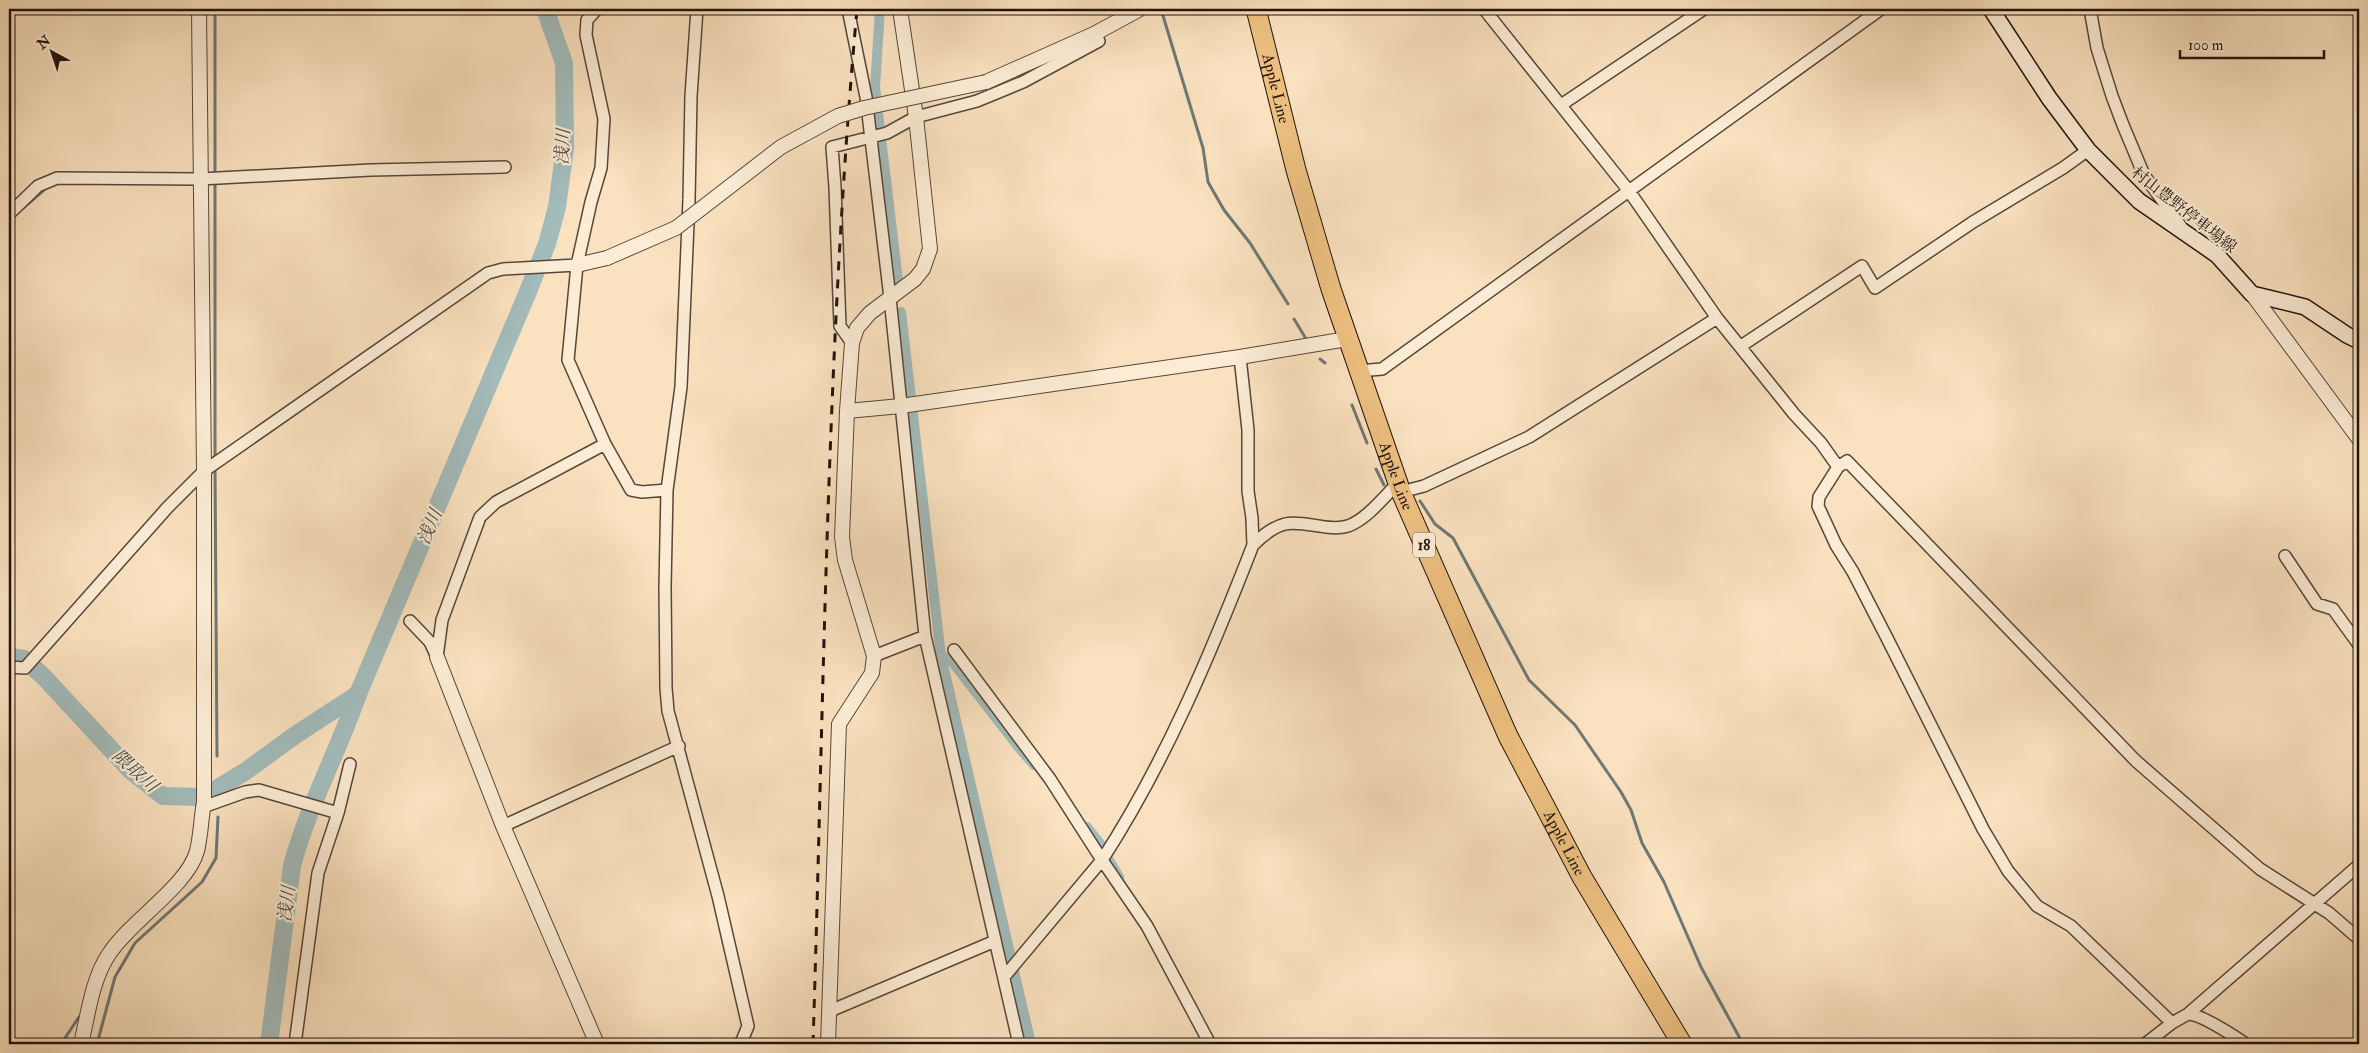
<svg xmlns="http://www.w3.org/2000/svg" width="2368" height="1053" viewBox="0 0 2368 1053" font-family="'IM FELL Double Pica','Noto Serif JP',serif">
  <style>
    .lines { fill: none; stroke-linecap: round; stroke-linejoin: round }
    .stream { stroke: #6e7875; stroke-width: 3 }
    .canal { stroke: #a2bbbb; stroke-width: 10 }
    .river { stroke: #a2bbbb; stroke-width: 18 }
    .minor-casing { stroke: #564739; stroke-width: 14 }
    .tertiary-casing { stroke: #564739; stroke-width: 16 }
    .secondary-casing { stroke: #20140c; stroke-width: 18 }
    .trunk-casing { stroke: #20140c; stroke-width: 21 }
    .minor { stroke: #fcecd5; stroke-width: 11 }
    .tertiary { stroke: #fcecd5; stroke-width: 14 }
    .secondary { stroke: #fcecd5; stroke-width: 15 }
    .trunk { stroke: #edc080; stroke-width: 19 }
    .rail { stroke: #20140c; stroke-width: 3; stroke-dasharray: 9 9; stroke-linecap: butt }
    .tertiary-bridge-casing { stroke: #564739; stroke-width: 16; stroke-linecap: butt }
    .tertiary-bridge { stroke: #fcecd5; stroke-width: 14 }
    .labels { text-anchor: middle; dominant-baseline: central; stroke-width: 4.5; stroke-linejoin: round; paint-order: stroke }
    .shield { fill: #fcecd5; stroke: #625548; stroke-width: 1 }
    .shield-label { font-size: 15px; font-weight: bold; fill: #20140c }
    .street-label { font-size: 16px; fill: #20140c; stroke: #fcecd5 }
    .water-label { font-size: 18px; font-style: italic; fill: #4e4e49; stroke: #fcecd5 }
  </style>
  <rect width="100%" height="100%" fill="#fae1bf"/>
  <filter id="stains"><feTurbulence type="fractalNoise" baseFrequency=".004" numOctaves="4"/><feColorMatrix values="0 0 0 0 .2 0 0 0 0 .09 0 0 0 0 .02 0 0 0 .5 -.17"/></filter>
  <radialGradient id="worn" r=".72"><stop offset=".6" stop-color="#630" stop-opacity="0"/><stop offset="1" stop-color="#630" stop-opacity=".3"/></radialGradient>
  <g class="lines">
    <path class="stream" d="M1161,9L1203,148L1208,182L1224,210L1250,243L1288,304
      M215,175V9
      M215,182V460
      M22,209L44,190
      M1294,319L1308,342
      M1320,359L1325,363
      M1352,405L1367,443
      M215,467L217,756
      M1376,469L1384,485
      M1420,501L1435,524L1453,538L1529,680L1575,725L1621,792L1631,810L1642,843L1664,882L1701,967L1743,1044
      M61,1044L79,1017
      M97,1044L115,977L135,943L202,882L216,858L218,817"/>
    <path class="canal" d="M880,9L875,87L898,281
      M901,312L941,656L1031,1044
      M941,656L950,659L1020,749L1034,765
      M1087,827L1103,847
      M1109,860L1119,877"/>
    <path class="river" d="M9,657L24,659L43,676L131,771L163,796L200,797L210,793L246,771L294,736L358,694
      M269,1044L292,866C308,806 338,752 358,694L527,294L547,244L557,207L565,147L564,63L545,9"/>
    <g class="minor-casing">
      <path id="minor" d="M597,9L587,20L586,35L604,119L601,168L591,202L577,265L568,360L605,444L631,490L642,492L667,490
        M697,9L691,96L689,200L681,387L667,490L665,587L666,688L668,711L718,896L748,1026L741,1043L737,1044
        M848,9L866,97L890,298L925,636L1019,1044
        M1484,9L1629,191L1717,318L1794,414L1821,443L1838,467
        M2090,9L2097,48L2112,96L2123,125L2144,175L2182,228
        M1561,105L1704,9
        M9,214L38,186L57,178L200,179L371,170L505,167
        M852,343L840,326L835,187L832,147L887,133L916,117L977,101L1023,82L1099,41L1094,34
        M1741,346L1862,266L1875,288L1973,222L2063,168L2088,150
        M1240,357L1248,430V491L1252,518L1253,545
        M1358,371L1382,369L1881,9
        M1401,492L1424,486L1529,437L1717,318
        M2285,556L2317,604L2333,609L2359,645
        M410,621L430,642L437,657
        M954,650L1050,779L1102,860L1147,926L1210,1044
        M874,656L925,636
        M437,657L442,620L480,517L496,502L605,444
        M9,667L25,668L167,508L204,471L488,273L503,269L577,265
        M203,807L245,792L259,790L338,813
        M503,826L679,746
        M1004,977L1102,860C1165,763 1211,653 1253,545C1261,537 1273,527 1285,524C1305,520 1328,532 1348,526C1367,519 1384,497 1398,483
        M830,1011L995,941
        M2188,1014C2201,1014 2234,1036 2246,1044
        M2172,1023L2071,926L2037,906L2008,871L1983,829L1888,640L1853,572L1836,545L1818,506L1819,497L1838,467L1847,461L2136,761L2260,869L2329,913L2359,939
        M295,1044L318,873L338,813L350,764
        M2145,1044L2172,1023L2188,1014L2359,865"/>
    </g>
    <g class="tertiary-casing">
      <path id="tertiary" d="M986,82L1094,34L1140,9
        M577,265L607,258
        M2252,294L2359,439
        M847,411L901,406L1240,357L1347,339
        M437,657L503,826L597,1044
        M81,1044C88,1015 92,979 109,954C131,920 187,887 197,851C201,835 201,818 204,802V471L199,9
        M828,1044L839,724L872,673L874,656L845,560L842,537L847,411L852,343L857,328L870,313L915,279L923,269L930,249L916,117L900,9"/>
    </g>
    <g class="secondary-casing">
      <path id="secondary" d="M1991,9L2049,98L2088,150L2139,201L2217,255L2252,294L2305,307L2347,335L2359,341"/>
    </g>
    <g class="trunk-casing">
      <g id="trunk">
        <path id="s1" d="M1256,9L1296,170L1331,289L1401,492L1508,736L1582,877L1682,1044"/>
      </g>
    </g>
    <use href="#minor" class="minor"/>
    <use href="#tertiary" class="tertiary"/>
    <use href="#secondary" class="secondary"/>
    <use href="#trunk" class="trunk"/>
    <path class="rail" d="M9,96L12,9
      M9,197L13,210L9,288
      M9,607L11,660L9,873
      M813,1044C824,699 826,353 857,9"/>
    <g class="tertiary-bridge-casing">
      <path id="tertiary-bridge" d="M607,258L676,228L781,147L838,116L864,108L986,82"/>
    </g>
    <use href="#tertiary-bridge" class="tertiary-bridge"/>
  </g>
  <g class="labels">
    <rect class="shield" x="1413" y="532.5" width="22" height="25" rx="4"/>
    <g class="shield-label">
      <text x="1424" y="545">18</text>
    </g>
    <g class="street-label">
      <text stroke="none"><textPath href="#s1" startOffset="82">Apple Line</textPath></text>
      <text transform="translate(2184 210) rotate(38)">村山豊野停車場線</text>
      <text stroke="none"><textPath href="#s1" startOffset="488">Apple Line</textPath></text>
      <text stroke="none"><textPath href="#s1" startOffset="892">Apple Line</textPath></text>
    </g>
    <g class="water-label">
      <text transform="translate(563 147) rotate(-87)">浅川</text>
      <text transform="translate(430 527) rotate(-67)">浅川</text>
      <text transform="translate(135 771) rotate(42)">隈取川</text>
      <text transform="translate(287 904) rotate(-83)">浅川</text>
    </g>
  </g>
  <rect width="2368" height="1053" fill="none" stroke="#fae1bf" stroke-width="30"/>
  <rect x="10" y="10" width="2348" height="1033" fill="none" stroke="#20140c" stroke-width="2.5"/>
  <rect x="15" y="15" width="2338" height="1023" fill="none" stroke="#20140c"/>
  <g transform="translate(52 52) rotate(320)" stroke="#fcecd5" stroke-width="4" paint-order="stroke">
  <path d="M0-4L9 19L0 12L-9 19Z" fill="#20140c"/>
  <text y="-8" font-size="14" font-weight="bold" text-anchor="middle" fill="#20140c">N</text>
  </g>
  <path d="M2180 50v8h144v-8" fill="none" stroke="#20140c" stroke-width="2.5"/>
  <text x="2188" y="50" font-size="15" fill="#20140c" stroke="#fcecd5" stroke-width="4" paint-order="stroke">100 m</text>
  <rect width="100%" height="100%" filter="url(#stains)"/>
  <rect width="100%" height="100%" fill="url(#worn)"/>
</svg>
